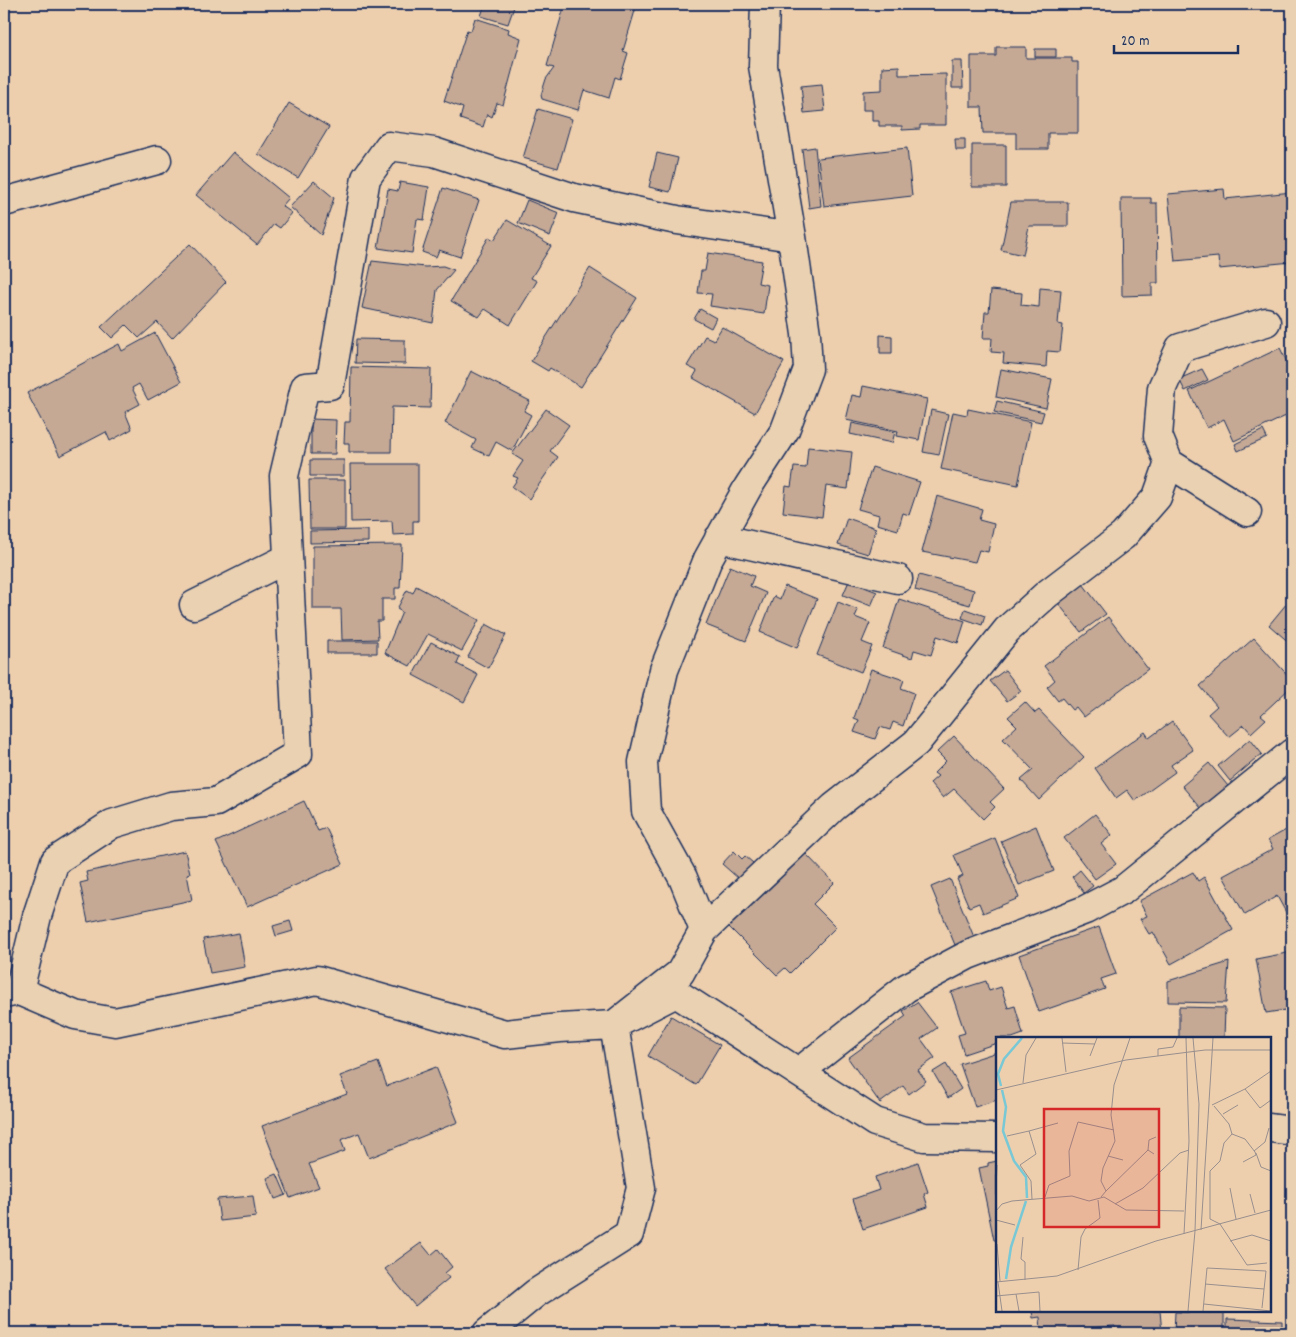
<svg xmlns="http://www.w3.org/2000/svg" width="1296" height="1337" viewBox="0 0 1296 1337" font-family="Dekko,sans-serif">
  <style>
    .building { fill: #c5a995; stroke: #1b2f5e }
    .lines { fill: none; stroke-linecap: round; stroke-linejoin: round }
    .street-casing { stroke: #1b2f5e; stroke-width: 31 }
    .street { stroke: #ead1b2; stroke-width: 28 }
    .inset-river { fill: none; stroke: #78c8d5; stroke-width: 2.5 }
    .inset-road { fill: none; stroke: #998f8e; stroke-width: 1 }
    .view { fill: #d62828; fill-opacity: 0.15; stroke: #d62828; stroke-width: 2.5 }
    .inset-edge { fill: none; stroke: #1b2f5e; stroke-width: 2.5 }
  </style>
  <rect width="100%" height="100%" fill="#edcfae"/>
  <filter id="ink" filterUnits="userSpaceOnUse"><feTurbulence type="fractalNoise" baseFrequency=".02" numOctaves="2"/><feDisplacementMap in="SourceGraphic" scale="10" xChannelSelector="R" yChannelSelector="G"/><feConvolveMatrix kernelMatrix="1 2 1 2 8 2 1 2 1" color-interpolation-filters="sRGB"/></filter>
  <g filter="url(#ink)">
    <path class="building" d="M485,4H515L508,24L481,16Z
      M565,4H637L623,51L628,53L620,79L615,77L609,98L584,90L578,110L542,99L541,95L546,79L554,68L547,66Z
      M475,18L509,29L508,33L521,38L503,105L497,103L492,117L487,114L483,127L460,119L463,108L444,101L467,30L471,31Z
      M996,47H1026V58H1072V62H1078V133H1048V149H1016V133H983L982,107H971V56H996Z
      M1035,49H1056V57H1035Z
      M952,61H962L963,88H952Z
      M899,66V75L946,74V125H920V129L902,130V126H879V121H872V110H863V91L882,90V67Z
      M822,84L825,111L804,113L801,86Z
      M289,103L329,127L298,178L258,154Z
      M538,109L572,119L558,168L523,158Z
      M955,139H965V150H956Z
      M972,145H1006V187H972Z
      M815,147L821,206L809,208L802,149Z
      M907,148L912,196L824,206L818,158Z
      M233,152L289,198L282,206L292,213L280,228L274,224L257,245L196,195Z
      M657,153L678,158L670,192L649,187Z
      M314,181L334,198L321,235L290,207Z
      M400,182L429,187L424,220L417,219L412,253L378,248L388,189L398,191Z
      M443,188L479,200L460,257L439,250L436,257L422,252Z
      M1224,189L1225,199L1292,192V262L1219,269L1218,257L1175,261L1168,194Z
      M1121,198H1151V203H1157L1158,283H1152V295L1122,296Z
      M527,200L559,213L550,236L518,223Z
      M1011,202H1068V226H1029L1023,255L1001,250Z
      M507,220L551,246L531,278L537,281L510,325L485,309L479,317L451,301L489,237L494,240Z
      M190,244L226,282L172,338L157,322L139,338L126,325L112,338L101,327Z
      M708,253L762,261L758,283L768,285L764,314L710,306L712,294L698,293L701,271H705Z
      M372,261L425,267L443,266L454,270L437,290L433,323L362,308Z
      M590,268L637,298L581,387L550,368L548,371L531,361Z
      M1040,288L1061,290L1058,324L1063,325L1060,352L1047,351L1046,367L1003,363L1004,353L991,352L992,338H983L985,312H989L991,290L1022,293L1021,305L1039,307Z
      M700,309L716,318L711,328L694,319Z
      M722,327L784,362L755,413L693,378L697,371L687,366L705,336L714,340Z
      M155,333L181,382L148,400L139,384L132,388L140,404L125,412L132,429L110,441L106,432L60,456L27,393L119,344L122,351Z
      M880,335L892,336V353H880Z
      M356,339L405,340V364L355,363Z
      M1280,348L1292,372V377L1287,379L1292,391V413L1234,441L1224,419L1207,428L1189,391Z
      M351,367L431,369L430,408L392,407L391,452H349V443H344L345,422H350Z
      M1001,369L1052,379L1046,408L996,397Z
      M1202,369L1208,380L1185,391L1179,379Z
      M471,371L530,401L524,411L531,415L512,451L496,442L489,456L472,448L476,440L445,423Z
      M863,386L927,399L919,440L897,436L898,431L846,420L852,395L861,397Z
      M997,401L1044,412L1041,422L994,412Z
      M546,409L569,425L550,451L558,457L529,499L512,487L518,478L513,476L523,461L512,454Z
      M968,409L1031,422L1018,485L941,469L953,412L967,415Z
      M931,410L948,414L939,455L923,452Z
      M311,419L336,420L335,454H311Z
      M852,423L895,432L892,443L850,434Z
      M1263,430L1267,438L1238,451L1235,444Z
      M808,447L852,452L848,489L826,486L822,517L783,512L786,486L791,487L794,467L806,468Z
      M310,460H344V476H310Z
      M350,464H418V521H413V534L393,535L392,521L351,522Z
      M872,467L920,482L909,515L903,513L898,530L877,524L879,515L858,509Z
      M309,480H345V529H310Z
      M937,496L982,509L979,520L994,524L988,552L979,550L975,562L922,552Z
      M847,518L876,528L868,554L838,545Z
      M368,530V542L310,543V531Z
      M402,545L400,588H395V599H382V621H377L378,639L342,640L341,609H313V546Z
      M730,566L754,576L750,586L766,593L746,641L706,625Z
      M919,575L974,590L970,605L915,590Z
      M849,581L877,592L871,606L843,595Z
      M1083,584L1106,614L1081,632L1058,603Z
      M416,586L479,620L462,651L428,634L410,666L385,653L402,612L397,609L407,590L413,593Z
      M785,586L817,599L797,648L760,632L774,596L780,599Z
      M1292,597V645L1269,625Z
      M899,599L965,621L958,643L937,636L931,655L914,650L912,658L883,648Z
      M838,602L858,610L855,617L870,623L862,642L872,646L861,672L817,655Z
      M965,609L985,616L982,625L962,618Z
      M1108,617L1148,669L1084,717L1076,707L1072,710L1062,698L1058,701L1047,687L1055,680L1044,666Z
      M486,624L506,635L488,668L468,657Z
      M1254,638L1292,680V686L1261,715L1266,719L1251,733L1244,725L1229,737L1208,714L1217,706L1200,686Z
      M327,641H377V653H327Z
      M431,642L460,657L457,664L478,675L464,702L413,675Z
      M871,669L904,680L901,688L914,693L903,726L893,722L890,730L880,727L875,739L854,732L859,720L854,718Z
      M1005,670L1021,691L1007,701L990,681Z
      M1025,702L1035,713L1039,710L1084,757L1039,800L1021,780L1033,770L1003,739L1017,726L1008,717Z
      M1172,721L1193,750L1171,765L1175,772L1135,801L1127,790L1116,798L1095,768L1145,732L1149,738Z
      M954,736L1004,789L990,802L995,807L983,819L954,789L943,798L930,783L938,776L934,773L946,761L937,752Z
      M1250,739L1262,754L1230,781L1218,766Z
      M1209,763L1228,786L1201,808L1182,786Z
      M304,801L318,831L326,828L343,864L247,907L216,842Z
      M1095,814L1112,835L1101,844L1116,864L1095,879L1064,838Z
      M1036,826L1054,871L1019,885L1001,841Z
      M1288,829L1292,838V917L1289,918L1277,896L1245,915L1223,876L1273,849L1268,840Z
      M995,838L1019,898L983,913L979,903L969,907L957,879L963,876L954,855Z
      M185,851L190,873L187,874L192,900L88,922L80,883L88,881L86,872Z
      M734,851L742,859L745,856L753,863L739,879L722,864Z
      M805,853L834,883L813,904L836,927L790,973L785,968L777,975L729,927Z
      M1080,870L1093,886L1084,893L1072,877Z
      M1193,872L1198,881L1204,877L1233,930L1171,964L1153,932L1149,934L1140,919L1147,916L1139,901Z
      M950,879L974,937L955,945L931,887Z
      M290,921L293,931L276,936L273,926Z
      M1099,927L1116,974L1101,979L1105,989L1039,1012L1019,955Z
      M239,933L245,967L210,973L203,939Z
      M1292,952V1019H1287L1285,1010L1266,1013L1256,959Z
      M1229,962L1226,1003L1168,1002V981Z
      M986,981L989,991L1001,987L1008,1008L1015,1006L1023,1034L1012,1038H997V1043L964,1054L958,1035L965,1033L951,992Z
      M917,1002L937,1028L921,1039L935,1058L918,1070L926,1081L909,1094L903,1086L880,1103L848,1058L906,1016L903,1011Z
      M1179,1007L1225,1008L1224,1038H1179Z
      M671,1016L720,1045L696,1085L648,1056Z
      M997,1052V1100L975,1107L960,1064Z
      M378,1062L387,1086L436,1067L458,1122L369,1158L359,1133L341,1140L345,1151L309,1164L319,1187L290,1198L262,1126L347,1094L340,1076Z
      M946,1064L961,1089L948,1098L933,1072Z
      M997,1161V1240H994L979,1168L988,1166V1163Z
      M918,1162L928,1192L924,1194L928,1207L863,1229L853,1199L879,1190L875,1177Z
      M277,1174L286,1195L275,1199L267,1178Z
      M253,1196L256,1217L220,1221L217,1199Z
      M421,1243L431,1255L438,1249L452,1267L445,1273L449,1278L415,1306L385,1269Z
      M1032,1311H1160L1162,1333H1115V1326L1041,1331L1040,1317L1033,1318Z
      M1175,1312L1224,1313V1333H1174Z
      M1227,1319L1282,1321V1333H1227Z"/>
    <g class="lines">
      <g class="street-casing">
        <path id="street" d="M4,202L157,160
          M1169,463L1158,436L1162,388L1180,348L1266,322
          M719,538L898,579
          M194,605L288,558
          M704,930L834,807L916,743L1007,630L1047,594L1123,536L1157,497L1169,463L1247,512
          M19,991L37,916L55,861L112,824L171,806L216,802L298,754L284,476L305,387L330,385L366,178L389,146L434,152L574,198L677,220L792,237
          M4,994L19,991L75,1015L115,1022L317,980L505,1034L560,1028L614,1025L676,993L875,1122L924,1137L997,1138
          M614,1025L680,973L704,930L683,878L646,811L643,762L664,670L708,559L748,487L785,430L808,369L806,334L792,237L763,66L765,4
          M799,1072L906,988L968,955L1085,910L1123,890L1292,753
          M1270,1128L1292,1131
          M487,1333L536,1293L629,1234L641,1188L614,1025"/>
      </g>
      <use href="#street" class="street"/>
    </g>
  </g>
  <g transform="translate(996 1037)">
    <rect width="275" height="275" fill="#edcfae"/>
    <path class="inset-river" d="M5,49L2,37L8,22L26,1M6,53L10,70L7,94L18,124L30,140L31,161M10,242L15,210L30,164"/>
    <path class="inset-road" d="M66,1L70,35M66,6L99,7M94,19L101,1M162,19V12L177,10L181,1M27,46L30,18L40,1M249,52L264,71L275,63M0,53L130,23L209,13H275M216,68L249,52L275,34M218,69L233,87L236,97L249,102L259,115L260,118L247,125M227,77L242,68M236,97L228,106L224,124L214,134V182L224,187L251,228L271,226M11,99L33,94M152,113L153,103L160,100M258,114L269,105L273,91M260,116L265,130L275,134M112,119L127,123M0,151L1,128M234,151L240,182M110,154L152,113L158,117M254,157L259,176M49,160L53,148L74,139L73,114L82,85L118,93M105,160L110,154L105,144L107,131L119,104L115,78L118,48L134,1M36,162L35,144L24,128L40,117L33,94L62,86M119,167L147,151L184,116L193,113M0,174L6,167L16,164L76,159L93,164L108,160L130,173L188,174M0,183L19,188M205,193L217,1M188,197L193,104L190,1M27,200L25,222L29,225V243M234,204L256,198L275,204M1,207L4,244M82,233L85,200L89,192L104,181L102,163M0,245L61,239L160,204L275,173M2,245L6,274M209,247L268,252M20,257L23,274M0,259L43,255L44,274M208,267L275,274M192,274L199,194L203,67L197,1M207,274L211,231L270,234L266,271"/>
    <path class="view" d="M48,72H163V190H48Z"/>
    <rect width="275" height="275" class="inset-edge"/>
  </g>
  <rect width="1296" height="1337" fill="none" stroke="#ead1b2" stroke-width="20"/>
  <rect x="10" y="10" width="1276" height="1317" fill="none" stroke="#1b2f5e" stroke-width="2" filter="url(#ink)"/>
  <path d="M1114 45v8h124v-8" fill="none" stroke="#1b2f5e" stroke-width="2.5"/>
  <text x="1121" y="45" font-size="15" fill="#1b2f5e" stroke="#ead1b2" stroke-width="4" paint-order="stroke">20 m</text>
</svg>
